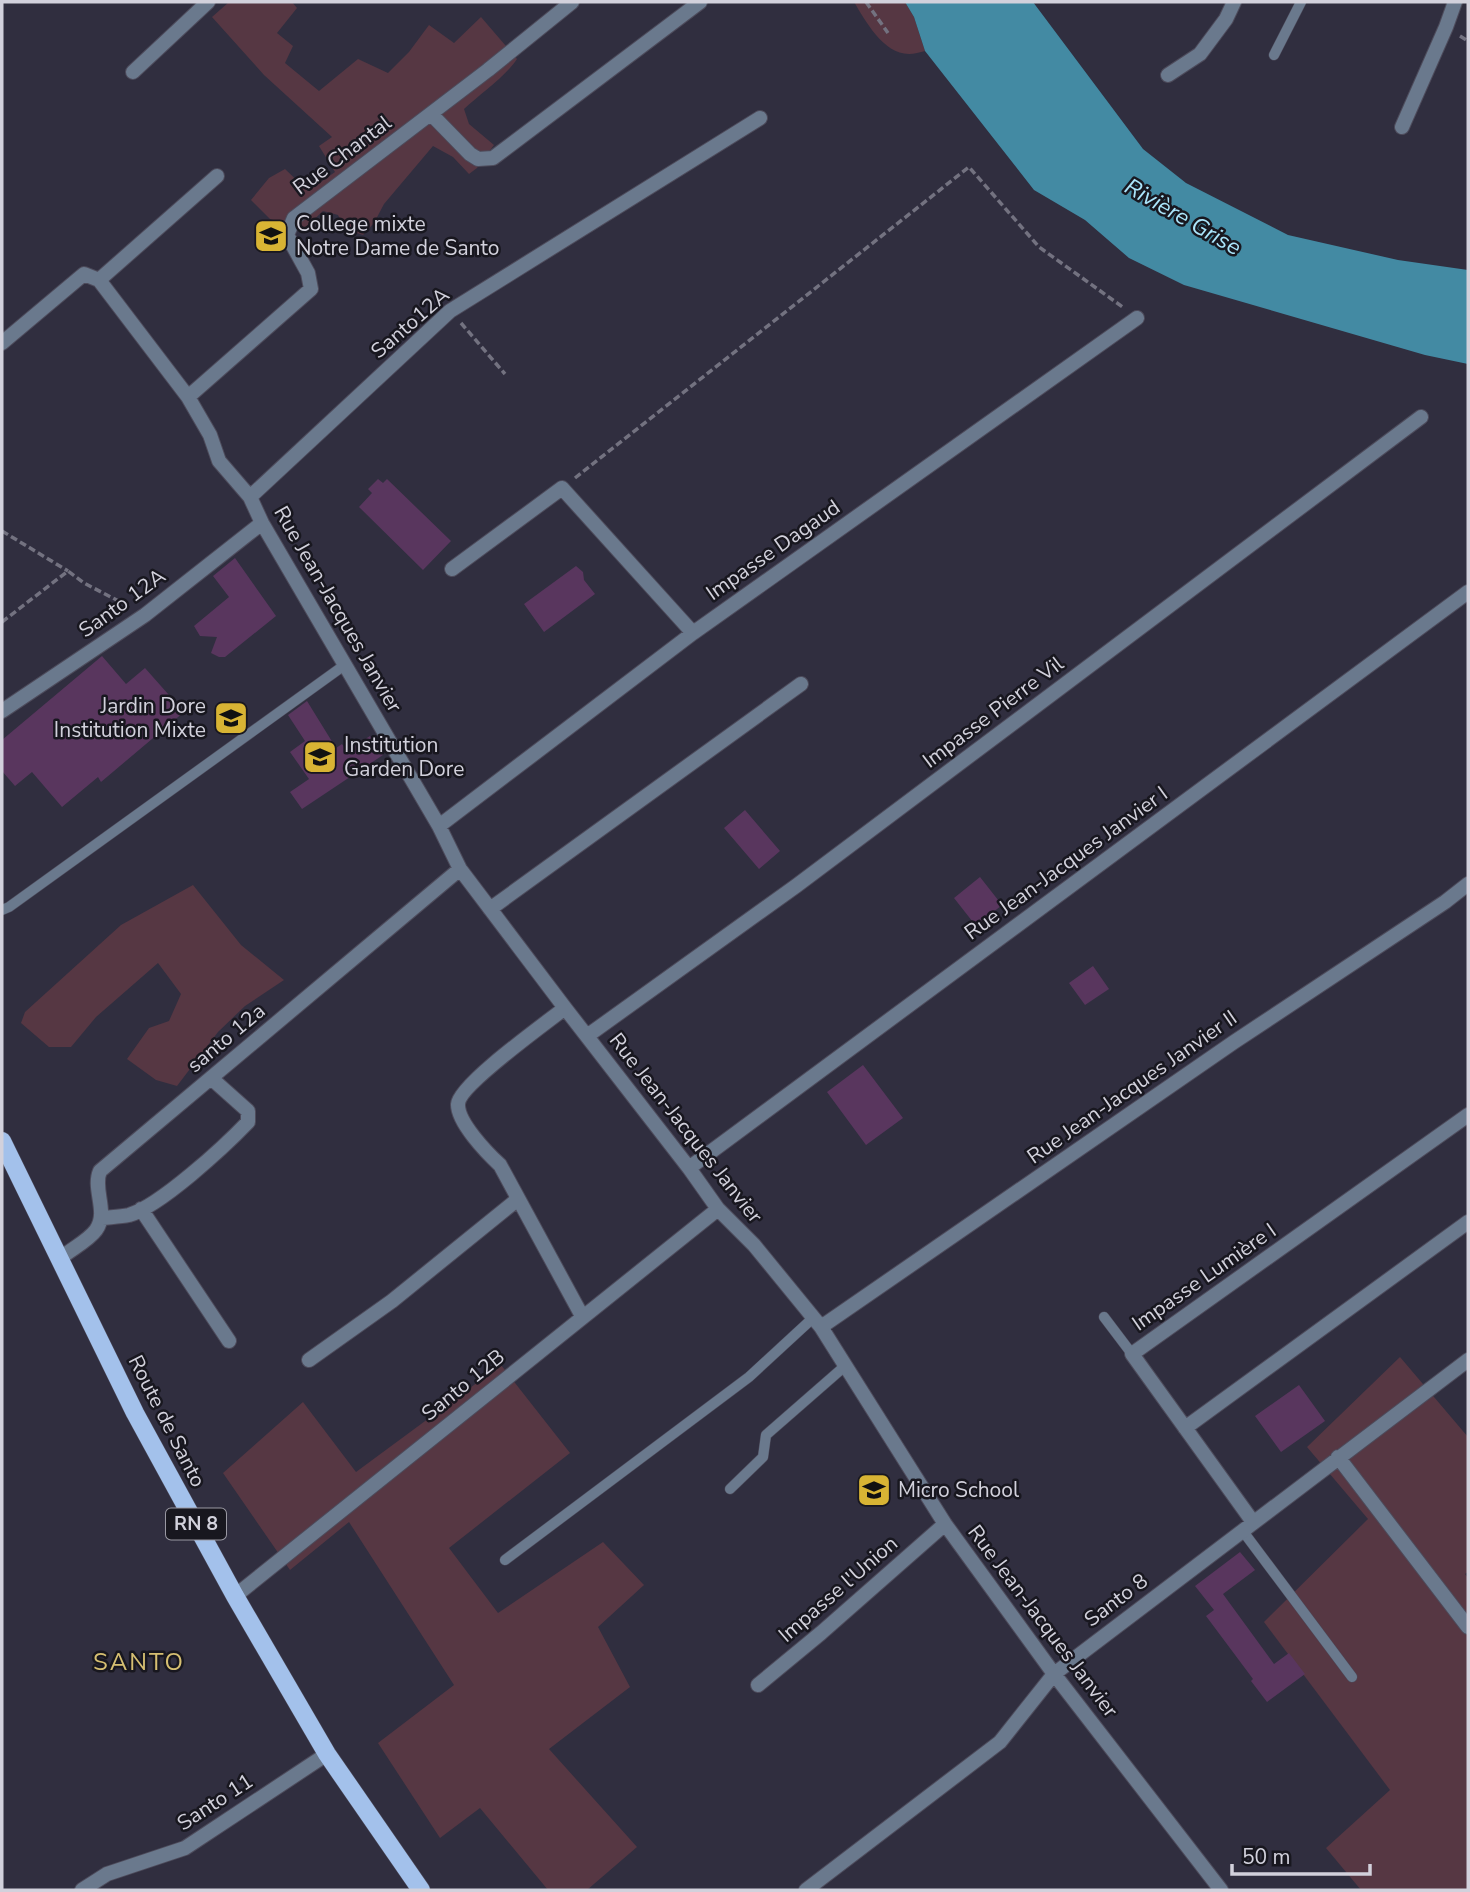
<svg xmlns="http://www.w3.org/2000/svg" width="1470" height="1892" viewBox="0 0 1470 1892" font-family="'Nunito Sans',sans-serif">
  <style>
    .green { fill: #563743 }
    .water { fill: #438aa3 }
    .building { fill: #59365e }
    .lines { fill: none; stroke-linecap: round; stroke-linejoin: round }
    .service-casing { stroke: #4d4b5b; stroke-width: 11 }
    .minor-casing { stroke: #4d4b5b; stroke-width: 16 }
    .primary-casing { stroke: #4d4b5b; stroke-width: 19 }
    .path { stroke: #737280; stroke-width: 3.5; stroke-dasharray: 7 3.5; stroke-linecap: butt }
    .service { stroke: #6a798d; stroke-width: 10 }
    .minor { stroke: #6a798d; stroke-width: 14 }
    .primary { stroke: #a3c1eb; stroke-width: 18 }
    .labels { text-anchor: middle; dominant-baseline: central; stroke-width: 5; stroke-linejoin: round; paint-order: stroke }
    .shield { fill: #18171f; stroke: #9a99a3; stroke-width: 2 }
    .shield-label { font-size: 19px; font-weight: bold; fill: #d2d1dc }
    .street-label { font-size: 21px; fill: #d2d1dc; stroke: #18171f }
    .poi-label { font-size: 21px; fill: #d2d1dc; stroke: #18171f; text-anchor: start }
    .water-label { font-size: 23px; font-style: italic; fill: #abe5fb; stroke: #18171f }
    .quarter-label { font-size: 24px; letter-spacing: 2px; fill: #d6bf72; stroke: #18171f }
  </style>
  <rect width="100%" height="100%" fill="#302e3f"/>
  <path class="green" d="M229,2H292L297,8L277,33L293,46L285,63L319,91L358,59L388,73L409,52L429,25L454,43L481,17L517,59C506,76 480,94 464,109L469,124L494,145L477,168L469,174L453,157L433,146L384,204L374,223L363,235L345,229L338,215L323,211L303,230L270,219L251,200L269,178L285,169L308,191L335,172L319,146L332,137L264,75L212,17Z
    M854,2H905L914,17L925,51C920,52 914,54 909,54C883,54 865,20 854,2Z
    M193,885L241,945L284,980L245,1006L218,1032L177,1086L156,1080L127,1059L149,1028L169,1021L181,994L158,963L96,1017L71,1047H49L21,1023L25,1012L121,925Z
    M1400,1357L1468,1437V1572L1465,1574L1468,1578V1890H1361L1326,1848L1390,1790L1264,1622L1368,1519L1307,1447Z
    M501,1365L570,1453L449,1548L498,1613L603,1542L644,1585L598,1627L630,1687L549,1749L637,1847L587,1890H548L480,1808L440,1838L378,1743L454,1685L349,1522L290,1570L223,1473L303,1402L356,1472Z"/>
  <path class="water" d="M905,2H1033L1143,149L1186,183L1288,235L1398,260L1468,270V364L1425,355L1184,285L1129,258L1085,220L1034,190L925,51L914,17Z"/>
  <path class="building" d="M378,479L383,483L387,479L451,541L423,570L359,507L372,493L368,489Z
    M235,558L276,616L225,657H219L211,653L217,637L200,636L194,626L229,597L213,576Z
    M576,566L583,572L584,580L595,594L544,632L524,604Z
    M102,656L126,684L145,668L184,712L101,782L98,777L62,807L32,772L15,786L2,771V740Z
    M307,701L336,748L342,744L347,751L370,736L383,755L302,809L290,792L309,779L290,752L305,741L288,715Z
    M745,810L780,851L759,869L724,828Z
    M980,877L1002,905L976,926L954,898Z
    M1093,966L1109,989L1085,1005L1069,983Z
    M863,1065L903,1118L866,1145L827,1092Z
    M1299,1385L1325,1421L1281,1452L1255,1416Z
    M1240,1552L1255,1570L1223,1594L1274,1664L1289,1653L1305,1674L1267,1702L1251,1681L1253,1679L1206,1616L1214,1610L1195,1586Z"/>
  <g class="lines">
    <g class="service-casing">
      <path id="service" d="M1274,55L1301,2
        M2,910L9,907L346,664
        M1104,1317L1132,1354
        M730,1489L763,1457L766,1435L845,1366
        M1242,1530L1352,1677
        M505,1560L749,1377L813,1318"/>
    </g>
    <g class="minor-casing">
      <path id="minor" d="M133,72L208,2
        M1168,75L1200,54L1226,19L1234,2
        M431,114L470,154L478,159L493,158L700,2
        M1402,127L1446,27L1455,2
        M99,280L217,176
        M2,343L84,274L99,280L188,397L210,435L219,461L250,497L262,523L439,826L460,869L565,1008L689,1168L718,1209L754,1245L821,1327L945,1524L1054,1674L1221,1890
        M188,397L311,289L308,273L287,235L294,218L488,70L572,2
        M250,497L450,311L760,118
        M452,569L562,488L693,633
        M2,711L145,615L262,523
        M439,826L693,633L1137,318
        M490,909L801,684
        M565,1008C546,1023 459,1085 458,1104C457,1122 487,1153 500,1165L582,1316
        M587,1036L796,886L1421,417
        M689,1168L1468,592
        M141,1209L229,1341
        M102,1218C110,1217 120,1217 129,1215C160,1206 224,1147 248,1122V1111L211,1078
        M61,1258C71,1249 88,1241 96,1230C109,1212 92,1189 100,1171L460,869
        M821,1327L1234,1042L1445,902L1468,884
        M309,1360L392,1301L518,1199
        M1185,1428L1468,1222
        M1338,1457L1468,1627
        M1253,1522L1132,1354L1468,1115
        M235,1596L718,1209
        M758,1685L821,1633L945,1524
        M82,1890L107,1874L185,1848L327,1754
        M806,1890L1000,1742L1054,1674L1468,1360"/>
    </g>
    <g class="primary-casing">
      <path id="primary" d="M2,1141L135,1413L235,1596L327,1754L421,1890"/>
    </g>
    <path class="path" d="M866,2L888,33
      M1460,36L1468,41
      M461,323L505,374
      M575,478L969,167L1039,247L1124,308
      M2,531L68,571
      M2,622L68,571L84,583L130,607"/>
    <use href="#service" class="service"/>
    <use href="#minor" class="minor"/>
    <use href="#primary" class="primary"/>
  </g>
  <defs>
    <g id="school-square" transform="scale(1.75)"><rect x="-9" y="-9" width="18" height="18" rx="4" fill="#d8b434" stroke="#18171f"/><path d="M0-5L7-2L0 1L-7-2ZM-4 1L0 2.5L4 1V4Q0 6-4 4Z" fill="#111"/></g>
  </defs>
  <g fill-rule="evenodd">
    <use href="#school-square" x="271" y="236"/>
    <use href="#school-square" x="231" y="718"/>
    <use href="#school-square" x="320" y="757"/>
    <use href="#school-square" x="874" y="1490"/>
  </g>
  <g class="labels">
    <rect class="shield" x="166" y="1508.5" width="60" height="31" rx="5"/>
    <g class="shield-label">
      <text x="196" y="1524">RN 8</text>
    </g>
    <g class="street-label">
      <text transform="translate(342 155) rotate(-37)">Rue Chantal</text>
      <text transform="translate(410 323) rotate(-41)">Santo12A</text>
      <text transform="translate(773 550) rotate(-35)">Impasse Dagaud</text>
      <text transform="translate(122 603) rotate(-36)">Santo 12A</text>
      <text transform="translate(338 609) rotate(60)">Rue Jean-Jacques Janvier</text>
      <text transform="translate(993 712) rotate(-37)">Impasse Pierre Vil</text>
      <text transform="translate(1066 863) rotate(-36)">Rue Jean-Jacques Janvier I</text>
      <text transform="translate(226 1038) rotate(-40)">santo 12a</text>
      <text transform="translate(1132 1087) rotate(-35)">Rue Jean-Jacques Janvier II</text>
      <text transform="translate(686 1128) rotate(52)">Rue Jean-Jacques Janvier</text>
      <text transform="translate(1204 1277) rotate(-35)">Impasse Lumière I</text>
      <text transform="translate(463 1385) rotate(-39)">Santo 12B</text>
      <text transform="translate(167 1421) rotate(63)">Route de Santo</text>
      <text transform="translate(838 1589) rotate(-41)">Impasse l'Union</text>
      <text transform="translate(1116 1600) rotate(-37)">Santo 8</text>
      <text transform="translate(1043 1621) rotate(53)">Rue Jean-Jacques Janvier</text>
      <text transform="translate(215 1802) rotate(-33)">Santo 11</text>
    </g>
    <g class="poi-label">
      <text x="296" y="224">College mixte<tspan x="296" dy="24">Notre Dame de Santo</tspan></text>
      <text x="206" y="706" text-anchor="end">Jardin Dore<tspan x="206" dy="24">Institution Mixte</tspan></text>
      <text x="344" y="745">Institution<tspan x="344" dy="24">Garden Dore</tspan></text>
      <text x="898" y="1490">Micro School</text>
    </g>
    <g class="water-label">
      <text transform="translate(1183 217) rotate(30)">Rivière Grise</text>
    </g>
    <g class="quarter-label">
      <text x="139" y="1662">SANTO</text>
    </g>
  </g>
  <rect width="1470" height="1892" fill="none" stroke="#d2d1dc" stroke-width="7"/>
  <path d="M1232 1864v10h138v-10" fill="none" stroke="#d2d1dc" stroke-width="3.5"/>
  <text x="1242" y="1864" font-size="21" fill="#d2d1dc" stroke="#18171f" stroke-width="5" paint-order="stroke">50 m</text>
</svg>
